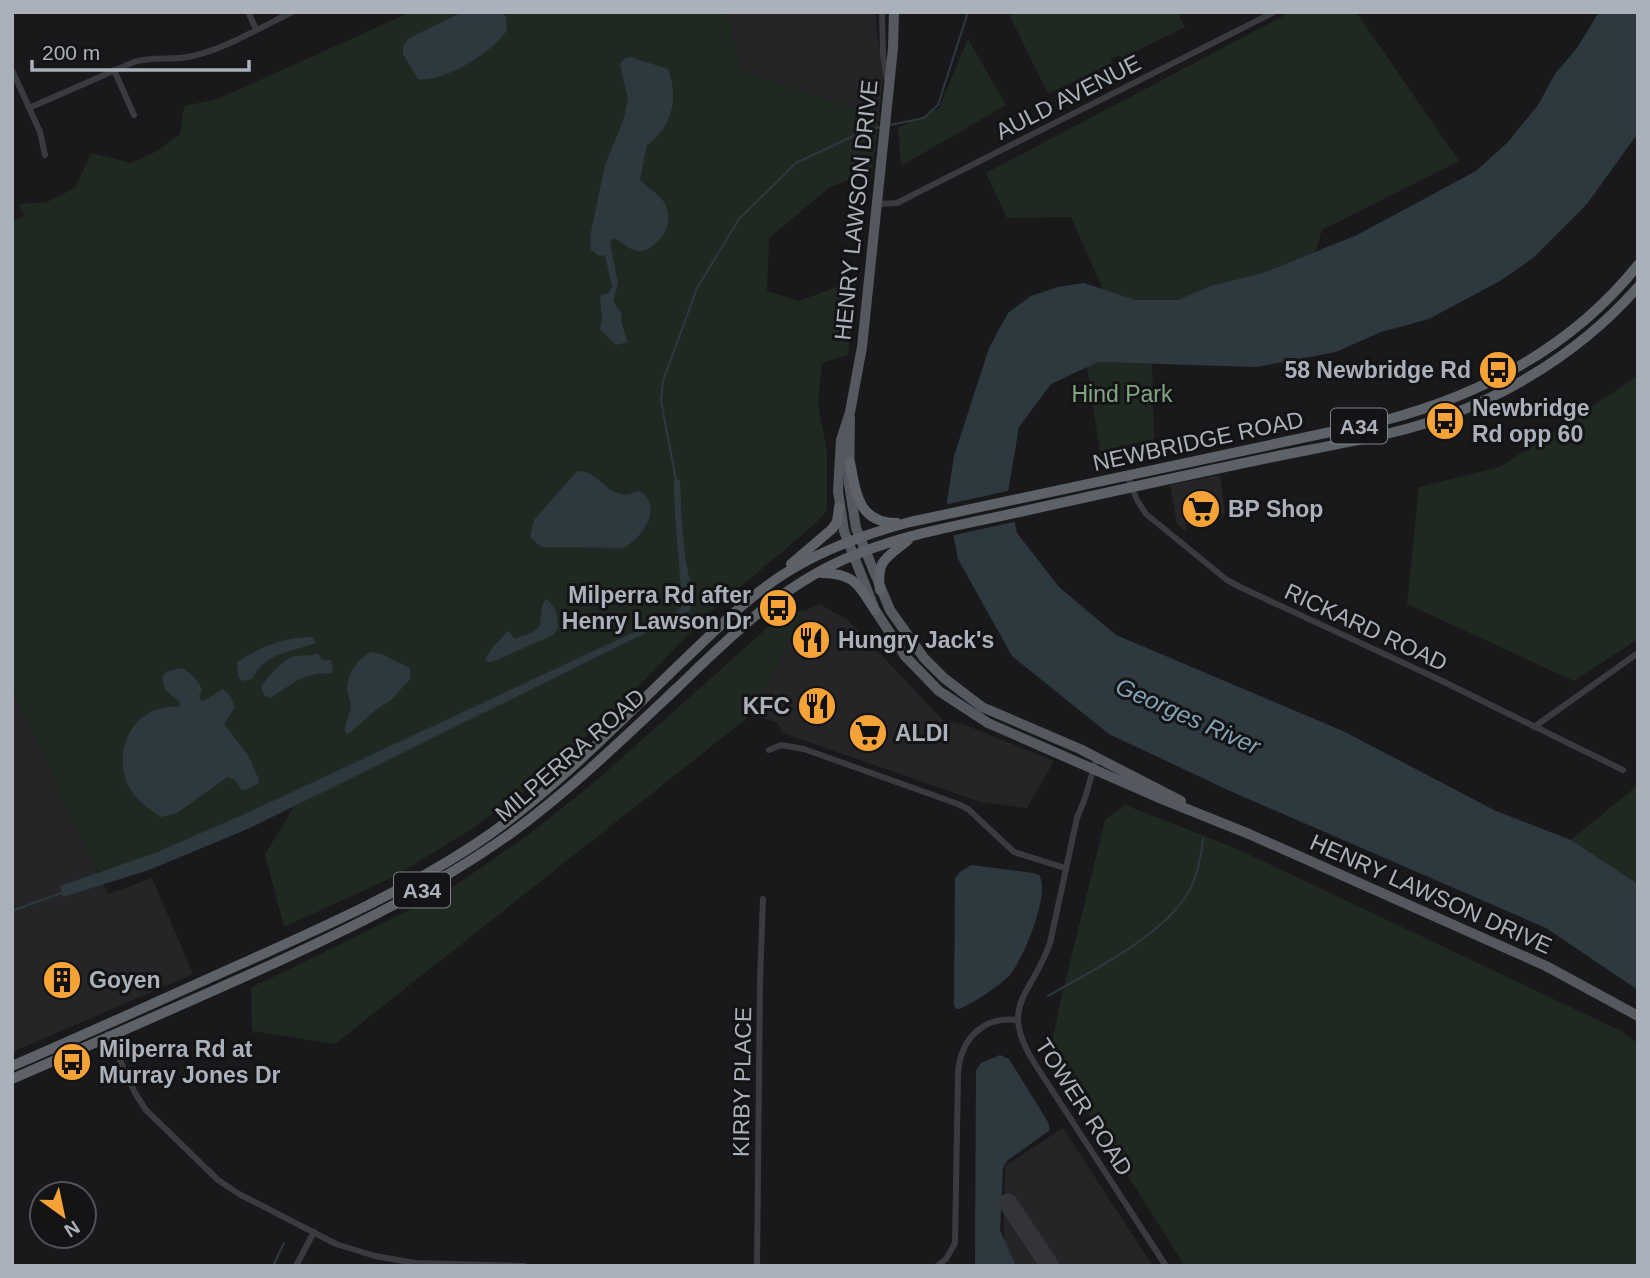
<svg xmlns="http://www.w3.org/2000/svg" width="1650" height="1278" viewBox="0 0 1650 1278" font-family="Arial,sans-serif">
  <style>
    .built { fill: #252528 }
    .green { fill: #202921 }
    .water { fill: #2e393f }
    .pier { fill: #19191b }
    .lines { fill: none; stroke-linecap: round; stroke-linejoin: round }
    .stream { stroke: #2e393f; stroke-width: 2 }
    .taxiway { stroke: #333438; stroke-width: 19 }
    .minor { stroke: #3a3b40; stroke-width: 6 }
    .primary { stroke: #55595f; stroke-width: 10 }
    .trunk { stroke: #5d6268; stroke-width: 10 }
    .labels { text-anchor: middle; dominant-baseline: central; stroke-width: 6; stroke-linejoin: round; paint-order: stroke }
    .shield { fill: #141416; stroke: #7e828a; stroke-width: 2 }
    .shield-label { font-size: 21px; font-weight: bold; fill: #abb1bb }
    .street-label { font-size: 23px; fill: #abb1bb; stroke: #141416 }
    .poi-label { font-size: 23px; font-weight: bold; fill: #abb1bb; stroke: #141416; text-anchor: start }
    .park-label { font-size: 23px; fill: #83a682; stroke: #141416 }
    .water-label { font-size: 24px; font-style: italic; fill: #82a3b6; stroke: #141416 }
  </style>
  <rect width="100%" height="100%" fill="#19191b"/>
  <path class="built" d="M727,12H876L877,38L884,70L879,117L742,71Z
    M1220,475L1225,513L1222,514L1220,512L1187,518L1186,531L1177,524L1170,485Z
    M820,604L849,621L943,720L965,725L1054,761L1027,808L980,802L783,733L777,722L751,715L806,610Z
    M12,689L108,894L152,878L193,974L12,1052Z
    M1063,1128L1153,1266H1006L1004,1225L1005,1166Z"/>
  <path class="green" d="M411,12H727L742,71L879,117L872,170L829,188L769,238L767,291L799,301L855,280L848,355L822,363L818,404L827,450V510L815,524L707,615L629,696L540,780L467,832L393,877L284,927L265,854L304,791L103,877L93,863L12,689V222L24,216L19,204L47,202L75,188L91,153L131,163L155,152L180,134L184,106L218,99Z
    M1008,12H1177L1185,27L1122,58L1120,55L1111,58L1112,63L1048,94Z
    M1291,12H1356L1459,161L1322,230L1315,252L1263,273L1210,286L1178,300H1136L1103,289L1071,217L1007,218L986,173Z
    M968,39L1006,105L901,166L898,128L939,108Z
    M1098,362L1152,364L1154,439L1100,451L1087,367Z
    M1638,376V639L1574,681L1407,604L1419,487L1500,467Z
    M806,610L751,715L335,1044L252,1031L251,988L446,892L528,835L597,780L785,612Z
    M1638,785V884L1571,840Z
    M1125,805L1235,848L1623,1032L1638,1044V1266H1185L1050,1053L1060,1003L1105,820Z"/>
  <path class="water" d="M463,12H501L506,17L507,30C495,51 443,83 418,79L403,54V46L409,38L417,34Z
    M1599,12H1638V133L1587,204L1533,258L1500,281L1429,319L1381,332L1336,352L1256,367L1098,362L1051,384L1019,427L1008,492L1017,533L1059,587L1116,635L1343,731L1496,811L1571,840L1638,884V990L1546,928L1230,791L1109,734L1012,656L958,559L947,501L954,456L989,348L1008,313L1031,296L1058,287L1084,283L1136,300H1178L1210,286L1263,273L1357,235L1476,171L1508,142L1538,105L1555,74L1577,48Z
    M630,57L668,69C679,98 672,128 647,145L640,179C646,189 660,192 666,206C667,210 669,218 668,223C667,234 650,253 637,251C629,250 622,241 613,238L610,243L618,283L613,301L622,314L621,321L628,342L616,345L600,329L602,317L600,296L608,293L612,287L605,255L599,256L591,250L590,237L605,165L624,119L628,99L620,64L625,58Z
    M577,471C604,471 607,505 639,491C665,505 642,540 622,548L541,547L530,537L534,520Z
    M680,480C681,507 682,535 686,562C689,579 694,593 690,611L250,828L149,870L63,897L60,886L155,853L247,813L677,612L682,606C680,564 674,523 674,481Z
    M546,599C557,607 558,617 558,629L553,635L497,660L489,662L485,660L493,647L508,631L515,639L533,632L540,626L542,606Z
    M312,637L316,643C291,652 266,652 252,679L243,681L238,677L237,662C260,648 283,637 312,637Z
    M371,652L381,654L410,668V679L392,699L376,710L348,734L345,732C344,722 351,715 351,705C350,699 347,694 347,688C348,672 357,659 371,652Z
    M318,653L322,660H331L333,670L331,673L316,674L299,679L270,698L264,695L261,688C265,679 284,658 295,656C303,655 309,657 318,653Z
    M182,668C189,671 201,683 202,691L199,695L200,700L204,701L223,689L230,696L235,707L224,724L248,755L259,780L258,784L242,791L235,780L227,777L177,813L161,817C149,809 136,800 129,787C115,760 125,723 153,711C162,707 171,707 180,706L179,701C169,693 161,690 163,676L168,671Z
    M971,865L1033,873L1039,875C1051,893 1023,960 1009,976C999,986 972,1004 959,1009H956L954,1005L955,878L960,872Z
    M1000,1055L1009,1059L1048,1122L1050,1130L1007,1161L1003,1168L1000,1230L1016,1266H975L976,1070L981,1063Z"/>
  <path class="pier" d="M1012,490L1018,521L950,536L944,505Z"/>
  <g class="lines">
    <path class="stream" d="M890,125L924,118L938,105L968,12
      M676,480L661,401L663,381L697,288L739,219L796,163L866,130L881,127
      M12,911L64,892
      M1048,996C1090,972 1165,935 1189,891C1198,875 1201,857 1203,839
      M273,1266L284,1243"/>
    <path class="taxiway" d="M1008,1203L1050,1266"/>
    <path class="minor" d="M248,12L256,29
      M882,12L883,55L887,80
      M12,70L40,132L45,155
      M114,70L134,115
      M29,108L134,62C154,56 174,61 193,56C226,48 262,27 292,12
      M877,204L897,203L1274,12
      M1127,475L1137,500L1146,514L1227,580L1240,587L1438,679L1623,770
      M1534,727L1638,653
      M769,750L781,745L804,749L958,804L968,809L1014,852L1065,868
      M1097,757L1084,801L1077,818L1050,943C1032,996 997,1004 1035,1064L1166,1266
      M108,1034L135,1093L146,1110L218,1180L239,1194L336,1244L375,1256L415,1263L524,1266
      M296,1266L314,1232
      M757,1266L760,981L763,899
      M937,1266L946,1259L955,1243L958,1074C960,1040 982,1016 1017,1020"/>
    <path class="primary" d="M894,12L893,48L862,347L850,412L841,440L838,491L844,531L875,610L905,656L939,691L988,723L1157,797L1249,834L1546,966L1638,1016
      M850,418L849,484L856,528L890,610L924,658L944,678L982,707L1080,749L1181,801"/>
    <path class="trunk" d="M850,462C856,493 858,523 897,523
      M791,564L832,529L837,522L839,507
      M822,573C856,574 858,585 875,610
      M880,590C876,559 887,558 908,540
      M12,1066C89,1033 165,998 241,964C321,928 401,893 474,845C552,793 615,726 682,662C717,629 750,594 792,569C829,547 869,533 910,522L1382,421C1482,395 1573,346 1638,265
      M12,1079C97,1042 182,1005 266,967C351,928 434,888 510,834C570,790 623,739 677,688C735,632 785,581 862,552C914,532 970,523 1024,511C1105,493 1186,475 1268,458C1307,450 1347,443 1386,434C1482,412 1573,361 1638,287"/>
  </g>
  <defs>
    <g id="bus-disc" transform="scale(2.0125)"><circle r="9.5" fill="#f5a237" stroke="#141416"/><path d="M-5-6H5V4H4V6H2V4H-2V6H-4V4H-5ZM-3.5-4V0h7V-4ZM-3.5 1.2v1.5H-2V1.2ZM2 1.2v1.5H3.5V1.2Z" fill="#111"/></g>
    <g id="supermarket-disc" transform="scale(2.0125)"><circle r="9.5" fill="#f5a237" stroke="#141416"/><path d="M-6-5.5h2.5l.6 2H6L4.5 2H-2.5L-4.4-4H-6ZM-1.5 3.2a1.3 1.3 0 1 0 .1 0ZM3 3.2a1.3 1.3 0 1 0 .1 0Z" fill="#111"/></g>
    <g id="restaurant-disc" transform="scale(2.0125)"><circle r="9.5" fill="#f5a237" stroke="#141416"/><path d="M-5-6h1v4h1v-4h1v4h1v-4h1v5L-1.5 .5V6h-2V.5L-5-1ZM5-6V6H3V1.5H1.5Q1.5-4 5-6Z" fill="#111"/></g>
    <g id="building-disc" transform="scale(2.0125)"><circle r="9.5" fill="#f5a237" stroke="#141416"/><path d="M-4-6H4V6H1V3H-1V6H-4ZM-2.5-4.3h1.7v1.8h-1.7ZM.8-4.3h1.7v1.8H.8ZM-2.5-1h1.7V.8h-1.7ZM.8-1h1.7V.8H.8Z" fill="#111"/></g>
  </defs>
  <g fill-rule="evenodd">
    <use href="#bus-disc" x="1498" y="370"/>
    <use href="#bus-disc" x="1445" y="421"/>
    <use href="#supermarket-disc" x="1201" y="509"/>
    <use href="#bus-disc" x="778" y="608"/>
    <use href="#restaurant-disc" x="811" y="640"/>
    <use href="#restaurant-disc" x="817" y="706"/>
    <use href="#supermarket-disc" x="868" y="733"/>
    <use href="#building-disc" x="62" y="980"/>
    <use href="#bus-disc" x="72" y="1062"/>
  </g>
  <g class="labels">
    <g class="shield">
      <rect x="1331" y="408.5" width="56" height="35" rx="5"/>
      <rect x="394" y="872.5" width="56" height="35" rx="5"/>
    </g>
    <g class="shield-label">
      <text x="1359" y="426">A34</text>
      <text x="422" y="890">A34</text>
    </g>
    <g class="street-label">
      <text transform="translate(1068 97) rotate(-27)">AULD AVENUE</text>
      <text transform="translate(856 210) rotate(-84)">HENRY LAWSON DRIVE</text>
      <text transform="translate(1198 441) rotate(-12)">NEWBRIDGE ROAD</text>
      <text transform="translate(1366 627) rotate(25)">RICKARD ROAD</text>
      <text transform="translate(570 755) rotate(-41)">MILPERRA ROAD</text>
      <text transform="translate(1431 894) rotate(24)">HENRY LAWSON DRIVE</text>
      <text transform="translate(742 1082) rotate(-89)">KIRBY PLACE</text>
      <text transform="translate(1084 1107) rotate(57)">TOWER ROAD</text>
    </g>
    <g class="poi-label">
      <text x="1471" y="370" text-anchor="end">58 Newbridge Rd</text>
      <text x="1472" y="408">Newbridge<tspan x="1472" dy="26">Rd opp 60</tspan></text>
      <text x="1228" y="509">BP Shop</text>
      <text x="751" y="595" text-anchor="end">Milperra Rd after<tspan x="751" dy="26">Henry Lawson Dr</tspan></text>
      <text x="838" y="640">Hungry Jack's</text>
      <text x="790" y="706" text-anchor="end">KFC</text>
      <text x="895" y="733">ALDI</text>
      <text x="89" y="980">Goyen</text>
      <text x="99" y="1049">Milperra Rd at<tspan x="99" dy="26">Murray Jones Dr</tspan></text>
    </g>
    <g class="park-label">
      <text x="1122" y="394">Hind Park</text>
    </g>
    <g class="water-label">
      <text transform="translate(1188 716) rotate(24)">Georges River</text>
    </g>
  </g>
  <rect width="1650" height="1278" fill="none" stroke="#abb1bb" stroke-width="28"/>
  <g transform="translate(63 1215) rotate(147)"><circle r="33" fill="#141416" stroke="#505358" stroke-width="2"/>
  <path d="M0-5L12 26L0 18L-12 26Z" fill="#f5a237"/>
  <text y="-10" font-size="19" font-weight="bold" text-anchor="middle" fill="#abb1bb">N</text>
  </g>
  <path d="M32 60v10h217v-10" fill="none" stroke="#abb1bb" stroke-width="3.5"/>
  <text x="42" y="60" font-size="21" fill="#abb1bb" stroke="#141416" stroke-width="5" paint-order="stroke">200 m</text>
</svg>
